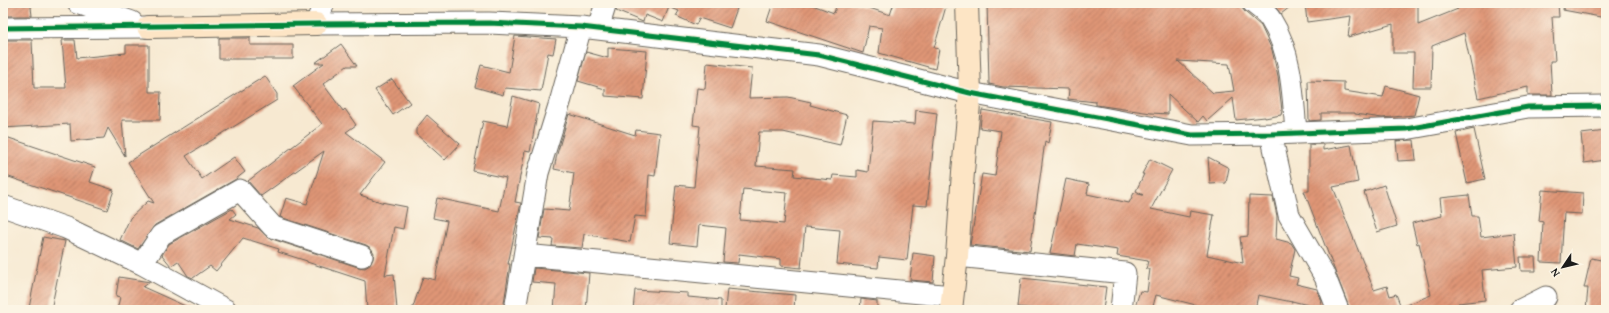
<svg xmlns="http://www.w3.org/2000/svg" width="1609" height="313" viewBox="0 0 1609 313" font-family="'Gentium Book Plus',serif">
  <style>
    .building { fill: url(#building-hatch); fill-rule: evenodd }
    .lines { fill: none; stroke-linecap: round; stroke-linejoin: round }
    .street-casing { stroke: #69645b; stroke-width: 23 }
    .secondary-casing { stroke: #69645b; stroke-width: 24 }
    .street { stroke: #fff; stroke-width: 21 }
    .secondary { stroke: #fde5c5; stroke-width: 22 }
    .cycleway-casing { stroke: #fcf5e5; stroke-width: 8 }
    .cycleway { stroke: #00873e; stroke-width: 5 }
  </style>
  <defs>
    <pattern id="building-hatch" width="6" height="6" patternUnits="userSpaceOnUse"><rect width="6" height="6" fill="#df9576"/><path d="M-1 1l2-2M0 6l6-6M5 7l2-2" fill="none" stroke="#b47960"/></pattern>
  </defs>
  <rect width="100%" height="100%" fill="#fcf5e5"/>
  <filter id="ink" filterUnits="userSpaceOnUse"><feTurbulence type="fractalNoise" baseFrequency=".025" numOctaves="2"/><feDisplacementMap in="SourceGraphic" scale="8" xChannelSelector="R" yChannelSelector="G"/><feConvolveMatrix kernelMatrix="1 2 1 2 8 2 1 2 1" color-interpolation-filters="sRGB"/></filter>
  <filter id="wash" filterUnits="userSpaceOnUse"><feTurbulence type="fractalNoise" baseFrequency=".012" numOctaves="4" result="noise"/><feDisplacementMap in="SourceGraphic" scale="16" xChannelSelector="R" yChannelSelector="G"/><feGaussianBlur stdDeviation="0.9" result="paint"/><feColorMatrix in="noise" values="0 0 0 0 0 0 0 0 0 0 0 0 0 0 0 0 0 1.4 0 .05"/><feComposite in="paint" operator="in"/></filter>
  <g filter="url(#wash)">
    <rect width="100%" height="100%" fill="#f7e9d1"/>
    <g id="blocks">
      <path class="building" d="M3,3H33L31,7L32,16H3Z
        M618,3H739L730,28L699,18L696,25L676,16L679,11L669,7L663,22L645,15L643,22L616,11Z
        M773,3H807L834,13L837,3H855L890,15L894,3H947L934,48L939,49L935,69L879,53L882,28L869,26L863,53L767,21Z
        M987,3H1241L1242,8L1245,12L1261,26L1272,50L1278,76L1282,111L1281,115L1265,118V117L1236,120L1233,98L1207,121L1203,116L1198,122L1168,94V114L1151,113L1096,105V102L1068,99L1069,89L1003,87L989,84ZM1178,61L1229,64L1234,91L1213,93Z
        M1272,3H1295L1281,14Z
        M1305,3L1418,4V25L1458,9L1454,3H1558L1559,17H1552L1555,61H1550L1552,95H1528V87L1478,98L1464,33L1432,46L1431,87H1413L1414,53H1393V24L1348,37L1351,16L1307,22Z
        M1564,3H1606V18L1563,10Z
        M515,36L556,39L553,54L548,53L541,91L505,88L503,95L475,87L481,65L509,72Z
        M219,38H250V45H293V59H219Z
        M3,40H32L34,88H66L62,40H75L77,58L126,53V45H149V92H161L160,120H122L125,156L108,128L104,138L71,141L70,124L3,128Z
        M341,44L357,66H347L323,84L343,111L345,109L356,125L346,132L385,162L360,195L381,202L407,207L403,229L394,227L385,275L394,274L397,310H367L365,281L307,262V261L278,252L279,249L243,238L216,271L210,266L193,278L188,276L178,261L171,266L162,255L169,244L232,209L236,214L230,219L258,228L269,238L358,267L365,268L370,265L373,259L374,253L371,248L366,245L280,217L286,198L307,204L324,151L261,196L248,181L322,124L293,86L324,63H315Z
        M608,48L647,51L643,99L605,96V89L578,81L586,52L608,58Z
        M707,63L752,68L749,98L788,97L811,102L810,105L847,115L840,145L783,132H759L756,166L795,169L794,176L832,180L833,175L857,177V170L868,172L873,121L915,124L916,110L937,113L927,206L913,205L907,260L879,257L878,268L837,264L840,230L805,227L801,268L781,266V259L739,254L738,263L723,262L726,228L699,225L697,246L670,243L676,185L694,187L700,126L693,125L697,88L705,89ZM743,189L787,193L784,224L740,220Z
        M265,76L277,94V100L186,156L202,179L234,157L245,172L236,179L155,225L138,249L120,240L130,218L148,201L154,203L128,162Z
        M392,79L410,103L393,115L375,90Z
        M1308,81L1344,82V91L1383,97L1386,86L1419,95L1414,115L1382,118L1355,114V113H1321V120L1309,121Z
        M513,96L539,104L530,152L525,151L515,202L521,203L508,264H510L503,310H440L441,308L412,310L423,277L435,280L447,221L433,218L437,198L499,211L506,178L473,171L483,121L507,126Z
        M982,110L1052,122L1048,143L1045,141L1030,251L970,245L982,174L995,176L1001,131L980,128Z
        M569,114L635,135L636,130L660,133L655,176L649,175L646,217L635,216L630,242L584,234L582,248L552,246L553,239L539,238L544,209L569,211L574,173L554,169L557,154Z
        M427,115L460,144L445,160L416,134V129Z
        M1474,129L1485,179L1467,183L1456,133Z
        M1606,131V160L1584,163L1581,134Z
        M3,136L95,167L90,182L114,190L107,210L3,175Z
        M1414,140L1416,160L1398,161L1396,141Z
        M1323,144V150L1351,145L1358,182L1333,187L1374,290L1387,286L1390,296L1396,294L1401,307L1431,295L1419,243L1417,244L1412,223L1442,216L1440,198L1469,195L1472,216H1478L1481,237L1514,233L1517,267L1482,270L1485,300L1458,303L1462,310H1350L1304,191H1309V145Z
        M1208,157L1229,168L1226,183L1210,184Z
        M1150,159L1172,170L1151,209L1189,217L1190,211L1214,215L1207,255L1243,263L1240,237L1248,236L1249,196L1273,197L1277,216L1276,239L1291,243L1295,249L1289,276L1298,278L1296,284L1317,289L1322,301L1320,308L1292,301V302L1258,295L1255,310H1216L1156,295L1152,310H1134L1140,291L1147,292L1150,269H1146L1148,261L1117,256L1118,250L1077,244L1075,256L1050,253L1066,179L1089,184L1087,194L1129,203L1134,193L1143,195L1136,191L1144,174H1142Z
        M1384,185L1397,226L1377,232L1364,192Z
        M1542,190L1583,193L1582,214L1564,213L1561,263L1541,262L1543,222L1539,221Z
        M43,237L65,241L51,310L29,308Z
        M913,253L935,256L933,282L910,280Z
        M1520,257H1535L1536,271H1521Z
        M1591,258L1606,261V310H1586L1588,288H1584Z
        M534,268L589,273L586,310H554L556,284L532,282Z
        M119,277L150,282L143,287L194,310H117L120,297L116,296Z
        M1021,278L1106,287L1103,310H1046L1018,307Z
        M727,289L795,295L794,310L725,309Z
        M635,290L688,293V297L721,300V310H684L656,307V310H633Z
        M861,299L877,301V310H860Z"/>
    </g>
  </g>
  <g filter="url(#ink)">
    <use href="#blocks" fill-opacity="0" stroke="#69645b" stroke-width="1"/>
    <g class="lines">
      <g class="street-casing">
        <path id="street" d="M78,3L132,22
          M324,3L316,24L489,23L581,27L819,55L970,93L1192,135L1271,134L1406,129L1528,107L1606,106
          M1253,3C1259,8 1267,13 1271,20C1292,53 1293,95 1296,133
          M3,28L148,27
          M598,29L606,3
          M1271,134L1289,215L1325,277L1338,310
          M3,206L66,228L142,264L226,310
          M525,255L952,296
          M957,256L1125,273L1121,310
          M142,264L161,235L240,190L273,227L362,256
          M515,310L538,173L561,99L581,27
          M1520,310L1546,297"/>
      </g>
      <g class="secondary-casing">
        <path id="secondary" d="M148,27L316,24
          M951,310L957,256L963,172L970,93L967,3"/>
      </g>
      <use href="#street" class="street"/>
      <use href="#secondary" class="secondary"/>
      <g class="cycleway-casing">
        <path id="cycleway" d="M3,28L316,24L489,23L581,27L819,55L970,93L1192,135L1271,134L1406,129L1528,107L1606,106"/>
      </g>
      <use href="#cycleway" class="cycleway"/>
    </g>
  </g>
  <rect width="1609" height="313" fill="none" stroke="#fcf5e5" stroke-width="16"/>
  <g transform="translate(1563 267) rotate(235)" stroke="#fcf5e5" stroke-width="3" paint-order="stroke">
  <path d="M0-3L7 15L0 10L-7 15Z" fill="#1c1c1c"/>
  <text y="-6" font-size="11" font-weight="bold" text-anchor="middle" fill="#1c1c1c">N</text>
  </g>
</svg>
